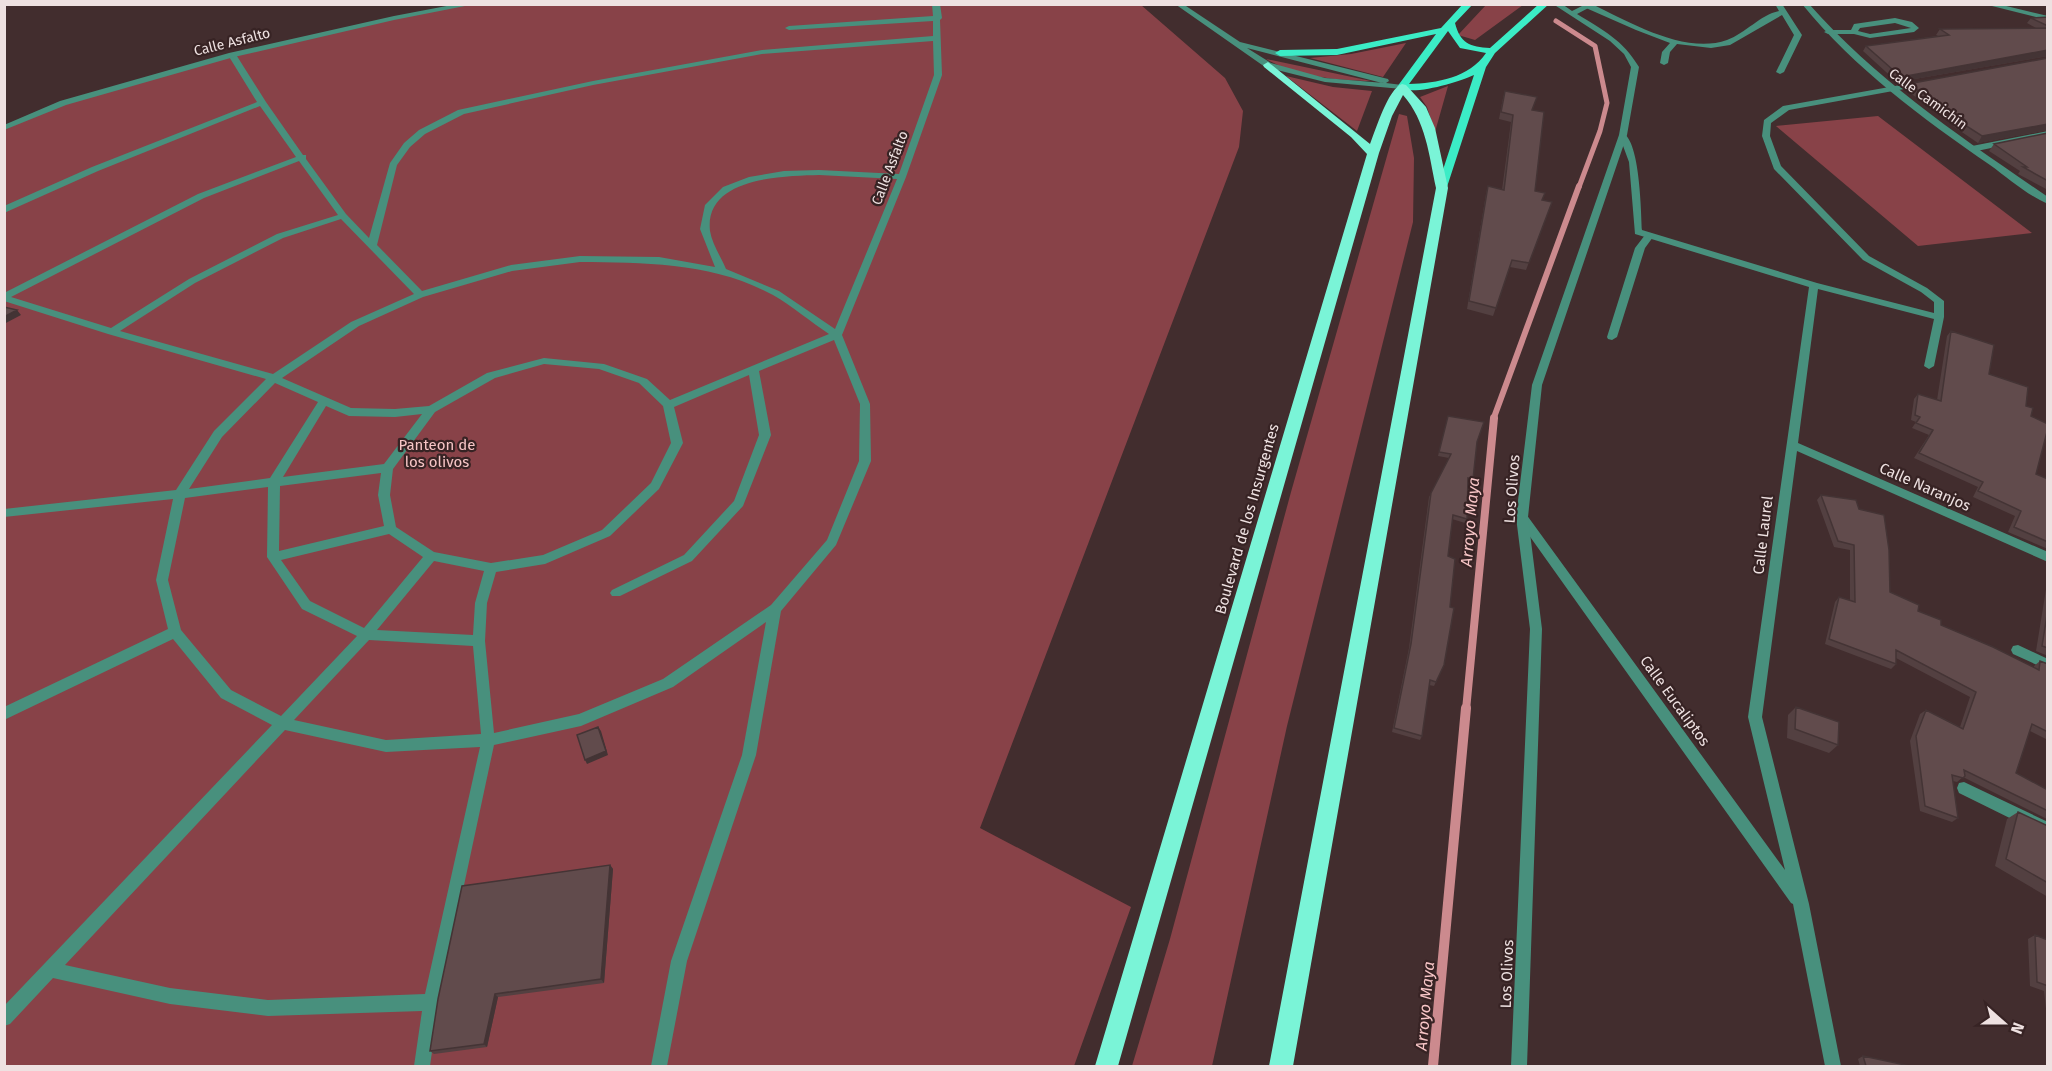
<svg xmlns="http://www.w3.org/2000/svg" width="2052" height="1071" viewBox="0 0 2052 1071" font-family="'Fira Sans',sans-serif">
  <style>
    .green { fill: #884248 }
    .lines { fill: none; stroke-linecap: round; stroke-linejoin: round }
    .stream-far3 { stroke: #cc8a8e; stroke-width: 5 }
    .stream-far2 { stroke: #cc8a8e; stroke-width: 6 }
    .stream-far1 { stroke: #cc8a8e; stroke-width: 8 }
    .stream { stroke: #cc8a8e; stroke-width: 10 }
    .service { fill: #48907d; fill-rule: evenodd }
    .minor { fill: #48907d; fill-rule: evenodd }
    .tertiary { fill: #48907d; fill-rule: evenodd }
    .primary { fill: #3becc6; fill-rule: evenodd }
    .trunk { fill: #7af4d7; fill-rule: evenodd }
    .wall { fill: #534041 }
    .shaded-wall { fill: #443435 }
    .building { fill: #614b4c; stroke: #443435; stroke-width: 1.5 }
    .labels { text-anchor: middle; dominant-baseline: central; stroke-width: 4.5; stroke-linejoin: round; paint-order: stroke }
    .far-street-label { font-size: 14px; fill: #eee1e1; stroke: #372324 }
    .park-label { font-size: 15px; fill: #f7c5c6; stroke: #372324 }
    .street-label { font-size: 15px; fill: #eee1e1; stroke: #372324 }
    .water-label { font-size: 16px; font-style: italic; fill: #f8c6c7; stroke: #372324 }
  </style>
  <rect width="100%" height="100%" fill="#422d2e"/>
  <path class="green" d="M472,4L1141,5L1225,78L1243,111L1239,147L980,828L1131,907L1074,1066H5V128L63,103L232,55L394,18Z
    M1486,5H1523L1475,40L1458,35Z
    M1406,43L1383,77L1310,58L1351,54Z
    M1266,59L1371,81C1335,80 1298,77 1266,59Z
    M1286,76L1333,87L1372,91L1357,131Z
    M1448,86L1435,132L1427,107L1420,97Z
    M1399,114L1407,116L1414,158L1413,222L1287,726L1212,1066H1132L1170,939L1291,492Z
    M1878,116L2032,233L1918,246L1776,126Z"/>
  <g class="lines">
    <path class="stream-far3" d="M1556,21L1595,46L1607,103L1600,131L1579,187"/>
    <path class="stream-far2" d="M1493,420L1579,186"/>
    <path class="stream-far1" d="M1466,710L1494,418"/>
    <path class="stream" d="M1433,1066L1466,708"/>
    <path class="service" d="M932,4H940L942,18L940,20L942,75L906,177L842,335L870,404L871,461L836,545L781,611L756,755L687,961L667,1066H651L671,961L742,755L766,622L673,687L581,726L494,745L439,1002L430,1066H414L422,1011L268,1016L170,1004L53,978L10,1024L4,1026V1006L272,725L221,698L173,639L4,720V707L168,629L156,580L173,499L4,517V509L176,490L214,431L266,379L108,334L4,301V293L198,194L296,157L260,106L98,171L4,213V206L92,167L257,102L228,55L232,53H235L266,102L303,155H306V159L346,214L369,238L390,163L404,143L419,130L458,110L593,81L762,50L933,36V21L789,30L785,28L789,26L933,16ZM933,41L934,75L899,174L819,170L784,171L749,177L723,187L705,205L700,229L715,267L659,257L580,256L511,265L422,291L377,245L397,165L410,147L425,134L464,114L593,85L762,54ZM299,161L338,215L277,234L189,279L111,328L11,297L204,198ZM819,175L897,179L835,329L779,291L726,269C721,257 712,244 710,231C704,177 783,176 819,175ZM341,219L414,294L351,322L273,374L120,331L195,283L283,238ZM580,262C647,263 712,262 773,295C792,306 811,322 829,334L670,400L647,379L604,364L544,358L487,373L429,406L395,409L351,408L282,378L359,326L423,297L512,271ZM834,340L860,404L859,461L827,540L771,605L663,679L579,714L494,733L485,641L487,603L496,572L545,564L610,536L659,489L683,443L674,407L749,375L759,435L734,501L684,555L612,590L610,593L612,596H620L692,561L743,506L771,435L759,371ZM544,364L599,369L639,383L663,406L671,443L651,483L602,530L543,555L491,563L434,552L396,527L390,495L393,469L435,412L495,378ZM275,383L318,402L270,478L189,489L222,437ZM326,406L349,416L395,417L422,414L384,464L283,477ZM381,473L378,495L384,526L279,551L280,486ZM268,487L267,557L269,560L302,609L357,636L281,716L231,690L181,630L168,580L185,498ZM389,534L423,557L364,628L310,601L281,560ZM434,561L484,571L475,603L473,635L377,630ZM369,640L473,646L481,734L386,740L294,720ZM285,730L386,752L480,747L425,994L268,1000L170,988L65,965Z
      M1586,4H1592C1629,22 1685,55 1727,40C1746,33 1760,15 1779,11L1775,4H1782L1802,35L1784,72L1780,74L1776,72L1794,35L1782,15L1730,45L1711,48L1677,44L1670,52L1668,63L1664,65L1660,63L1662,52L1670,43L1636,30L1586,8Z
      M1895,18L1912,22L1919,28L1914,32L1870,38L1854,34H1828L1824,32L1828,30H1851L1854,24ZM1895,23L1911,28L1870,34L1858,31L1860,28Z
      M1648,234L1653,237L1645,248L1617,337L1612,340L1608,339L1607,337L1635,248L1645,235Z"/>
    <path class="minor" d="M1984,4H1998L2048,16V20Z
      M1923,81L1927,83L1926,85L1789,110L1771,123L1770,136L1781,166L1869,256L1927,288L1944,301V317L1934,366L1929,369L1924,366L1934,319L1818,289L1798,443L2048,552V562L1797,451L1762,717L1809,904L1841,1066H1825L1793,904L1791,903L1516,517L1522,513L1526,514L1785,870L1748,717L1809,287L1635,234L1629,162L1619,135L1623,133C1640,142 1641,210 1642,230L1817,283L1934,313V302L1921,292L1863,260L1774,169L1762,136L1764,120L1783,106Z
      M2048,131V136L1972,152L1968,149L1972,146Z
      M2018,645L2048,659V670L2013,654L2011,650L2013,646Z
      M1964,782L2048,822V837L1959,793L1957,788L1959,783Z"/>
    <path class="tertiary" d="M457,4H475L394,20L234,57L66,105L4,130V125L60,101L229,53L394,16Z
      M1175,4H1183L1240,42L1388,79L1389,81L1386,83L1402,85L1406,87L1402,89L1325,82L1265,67ZM1247,48L1382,83H1384L1325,78L1271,63Z
      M1553,4H1562L1572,11L1586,4H1596L1577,14C1603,30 1623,40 1639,67L1627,135L1542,385L1528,517L1542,629L1527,1066H1511L1530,629L1516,517L1532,385L1619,135L1631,67L1624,54L1610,41Z
      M1802,4H1809C1878,82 1962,138 2048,197V204C2027,195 2008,178 1990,165C1922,118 1855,69 1802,4Z"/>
    <path class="primary" d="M1463,4H1473L1455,23C1460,43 1470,47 1490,48L1539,4H1549L1495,53L1486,67L1446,190H1438L1437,188L1474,75C1458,82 1412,97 1397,87L1436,34L1337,55L1280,56L1275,53L1280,50L1337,49L1441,28ZM1448,31L1460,48L1486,53C1469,78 1437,83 1409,84Z"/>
    <path class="trunk" d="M1268,62L1370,144C1376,129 1388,89 1402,84L1406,85L1426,107L1435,128L1448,188L1293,1066H1269L1436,188C1429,155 1426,121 1403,95L1392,116L1379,153L1118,1066H1095L1367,154L1351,137L1264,67L1263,65Z"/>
  </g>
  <path class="wall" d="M2048,17V56L1897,82L1863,51L1866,46L1938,36L1936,35L1940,29L2036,28L2027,23L2031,18Z
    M2048,58V130L1978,143L1953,126L1955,122L1905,90L1908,84Z
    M1505,91L1532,110L1535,191L1542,200L1552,202L1526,270L1510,267L1493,316L1467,309L1486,194L1488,186L1502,190L1511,122L1499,119L1503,98Z
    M2048,133V190L2018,174L2020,171L1989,151L1994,144Z
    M1951,331L1989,374L2026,406L2031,416L2036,474L2048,479V549L2008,532L2015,516L1973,497L1978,487L1914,458L1929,435L1912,428L1916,422L1911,420L1914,399L1918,394L1937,400L1947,336Z
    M1448,416L1477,442L1473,479L1471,484L1468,483L1467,519L1465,523L1452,519L1448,556L1444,665L1434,686L1429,685L1422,736L1420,740L1392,732L1409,648L1429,497L1449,458L1438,456Z
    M1821,495L1890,592L1941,625L2034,668V666L2040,661L2048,664V740L2030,731L2016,773L2048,790V818L2047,819L1963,777L1957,782L1953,781L1958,818L1952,822L1920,811L1910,741L1920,714L1926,710L1960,727L1970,697L1896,658V664L1891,669L1825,644L1835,602L1839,597L1850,600V550L1834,547L1817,500Z
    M2048,577V656L2036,651Z
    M1796,707L1838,745L1829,753L1787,738L1788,715Z
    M2018,812L2048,846V897L1995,866L2007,819Z
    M610,865L613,869L604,983L498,997L487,1047L434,1054L430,1051Z
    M2035,935L2048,940V1026L2044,991L2030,986L2028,939Z
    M1863,1056L1910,1066H1860L1858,1059Z"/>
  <path class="shaded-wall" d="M2048,50V56L1897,82L1901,77Z
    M2048,124V130L1978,143L1982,136Z
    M17,310L21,315L4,324V317Z
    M598,727L601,731L608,755L587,764L585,760Z
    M610,865L613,869L604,983L601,979Z
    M495,994L498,997L487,1047L484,1044Z"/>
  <path class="building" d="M2048,17V26L2031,18Z
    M2048,28V50L1901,77L1866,46L1949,35L1940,29Z
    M2048,58V124L1982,136L1957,120L1964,119L1908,84Z
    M1505,91L1537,97L1532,110L1544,112L1535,191L1545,193L1542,200L1552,202L1529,263L1512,260L1496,308L1469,301L1488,186L1504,190L1513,115L1501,112Z
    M2048,133V181L2023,167H2027L1994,144Z
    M4,307L17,310L4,317Z
    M1951,331L1994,345L1989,374L2028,387L2026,406L2033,408L2031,416L2048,424V428L2036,474L2048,479V542L2014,527L2021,511L1978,491L1983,482L1919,453L1933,430L1916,423L1920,417L1915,415L1918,394L1941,401Z
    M1448,416L1484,422L1477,442L1473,479L1468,478L1467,519L1453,515L1448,556L1455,559L1450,607L1454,608L1444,665L1436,682L1430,680L1422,736L1394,728L1411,644L1431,493L1451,454L1439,452Z
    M1821,495L1856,500L1859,509L1884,515L1889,550L1890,592L1919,605L1918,611L1941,620V625L1993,647L2039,670L2040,661L2048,664V732L2032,724L2016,773L2048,790V811L1964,770L1965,776L1963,778L1952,775L1958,818L1925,806L1916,736L1926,710L1963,729L1976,692L1896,650V664L1829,639L1839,597L1855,602L1854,545L1838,541Z
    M2048,609V648L2042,646Z
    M1796,707L1839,722L1838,745L1795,729Z
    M598,727L606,751L585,760L577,735Z
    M2018,812L2048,826V883L2006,859Z
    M610,865L601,979L495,994L484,1044L430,1051L438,999L462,886Z
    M2035,935L2048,940V986L2037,982Z
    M1863,1056L1910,1066H1866Z"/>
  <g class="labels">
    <g class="far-street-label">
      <text transform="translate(232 42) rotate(-14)">Calle Asfalto</text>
      <text transform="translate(1928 99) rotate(36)">Calle Camichín</text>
      <text transform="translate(890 168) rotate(-69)">Calle Asfalto</text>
    </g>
    <g class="park-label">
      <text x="437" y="445">Panteon de<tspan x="437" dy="17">los olivos</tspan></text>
    </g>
    <g class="street-label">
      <text transform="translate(1925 487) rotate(24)">Calle Naranjos</text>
      <text transform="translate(1512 489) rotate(-86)">Los Olivos</text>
      <text transform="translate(1247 519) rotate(-74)">Boulevard de los Insurgentes</text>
      <text transform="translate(1763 535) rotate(-83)">Calle Laurel</text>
      <text transform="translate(1675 701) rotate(54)">Calle Eucaliptos</text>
      <text transform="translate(1507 974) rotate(-88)">Los Olivos</text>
    </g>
    <g class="water-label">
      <text transform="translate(1470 522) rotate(-85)">Arroyo Maya</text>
      <text transform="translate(1425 1006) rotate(-85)">Arroyo Maya</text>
    </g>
  </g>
  <rect width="2052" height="1071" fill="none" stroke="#eee1e1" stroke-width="12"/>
  <g transform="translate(2004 1023) rotate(111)" stroke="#372324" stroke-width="4.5" paint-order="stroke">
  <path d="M0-4.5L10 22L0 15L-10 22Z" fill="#eee1e1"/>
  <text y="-9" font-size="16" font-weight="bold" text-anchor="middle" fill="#eee1e1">N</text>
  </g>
</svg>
